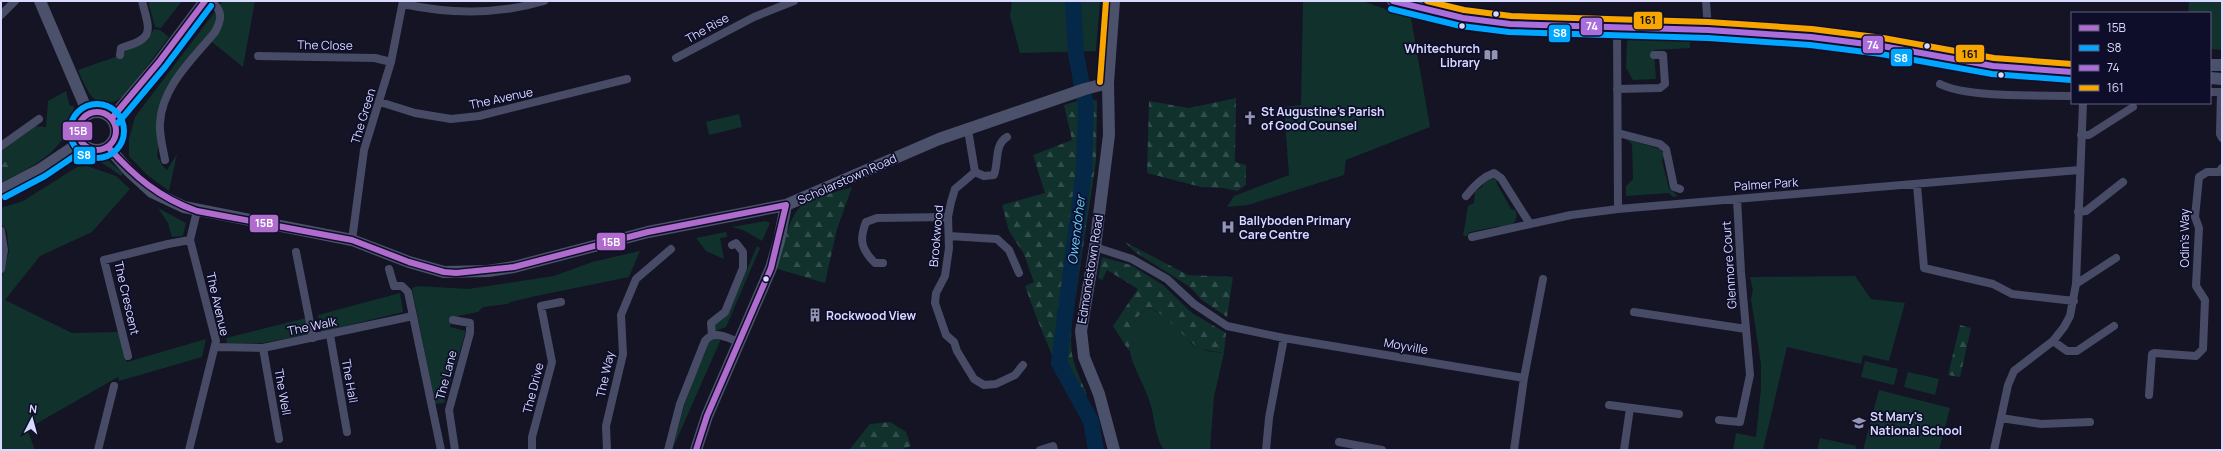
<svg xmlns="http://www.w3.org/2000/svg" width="2223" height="451" viewBox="0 0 2223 451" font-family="Manrope,sans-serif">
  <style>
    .green { fill: #11312d }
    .forest { fill: url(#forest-firs) }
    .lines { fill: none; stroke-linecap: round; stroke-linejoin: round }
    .river { stroke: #062848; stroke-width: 16 }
    .street { stroke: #484b65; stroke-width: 8 }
    .secondary { stroke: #4b506b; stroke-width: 12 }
    .bus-1-casing { stroke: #0e0e2a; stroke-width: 9 }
    .bus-2-casing { stroke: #0e0e2a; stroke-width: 9 }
    .bus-3-casing { stroke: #0e0e2a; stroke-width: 9 }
    .bus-4-casing { stroke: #0e0e2a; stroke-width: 9 }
    .bus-1 { stroke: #b06ccc; stroke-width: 6 }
    .bus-2 { stroke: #00a6ff; stroke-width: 6 }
    .bus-3 { stroke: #a96edc; stroke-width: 6 }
    .bus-4 { stroke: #f7a600; stroke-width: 6 }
    .bus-dot { fill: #d7d9ff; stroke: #0e0e2a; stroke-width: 1.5 }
    .labels { text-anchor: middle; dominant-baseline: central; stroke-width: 3.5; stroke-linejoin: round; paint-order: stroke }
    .street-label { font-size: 12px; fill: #d7d9ff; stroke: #0e0e2a }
    .poi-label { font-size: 12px; font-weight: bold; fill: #d7d9ff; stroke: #0e0e2a; text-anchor: start }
    .water-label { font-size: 13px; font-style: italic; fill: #65d0ff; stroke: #0e0e2a }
    .line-badge { stroke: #0e0e2a; stroke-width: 1.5 }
    .badge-label { font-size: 11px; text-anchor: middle; font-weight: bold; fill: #fff }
    .pale-badge-label { font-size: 11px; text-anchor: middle; font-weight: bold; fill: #111 }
  </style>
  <defs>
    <pattern id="forest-firs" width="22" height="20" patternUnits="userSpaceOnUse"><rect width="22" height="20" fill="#11312d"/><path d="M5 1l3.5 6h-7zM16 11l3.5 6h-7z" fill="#334e4c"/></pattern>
  </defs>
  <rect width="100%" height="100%" fill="#141424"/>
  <path class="green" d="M148,1H182L161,28L155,27Z
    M223,1H255L243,67L207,38L166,91L157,156L162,165L167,170L177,154L169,191L146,174L129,156V139L135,117Z
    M1012,1H1100L1096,51L1020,53L1010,16Z
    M1303,1H1362L1411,18L1430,127L1346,160L1344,175L1248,205L1227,207L1234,196L1289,175L1284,107L1301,105Z
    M2189,1H2222V50L2210,49V13H2188Z
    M154,29L160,30L169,37L126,94C98,117 88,94 78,70L124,54L126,50L147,41Z
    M1630,39H1690V48L1654,50L1656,79L1633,80L1626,68L1627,41Z
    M66,91L70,106H74C72,148 34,166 1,183V150L33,126L46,127L48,101Z
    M739,114L742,127L709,135L706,122Z
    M1626,139L1660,149L1665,156L1662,161L1669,188L1678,196L1673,197L1669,193L1626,196V186L1633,179L1632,144Z
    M83,154L105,158L123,173L121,176C111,169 100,159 87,159C65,159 23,194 1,202V196Z
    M87,166L116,176L130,189L92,232L40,256L5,300L72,333L118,332L127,362L206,339L202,357L119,381L118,377L27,429L35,450H1V279L9,252L7,232L1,223V208L23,201L77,167Z
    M1490,177L1498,180L1496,182L1511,209L1515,210C1520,221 1512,225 1503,229L1499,226L1470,232L1467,236H1463L1468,206L1474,203L1475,191L1482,187L1484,181Z
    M158,208L186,223L183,236L172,237L168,223Z
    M765,221L770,223L762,241L743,230L732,227Z
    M726,232L727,237L720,238L724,259L706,251L696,238Z
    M757,246L760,248L726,327L715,331L714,323L728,314Z
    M640,251L629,277L536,296L511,302L507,304L483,307L478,312L453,317L450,327L466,331L444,403L435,404L412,288L418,286L468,289L554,276L592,262Z
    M1855,276L1871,299L1905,303L1889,361L1863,355L1861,364L1787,347L1763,450H1733L1736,433L1756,437L1761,388V364L1751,299L1753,290L1750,277Z
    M400,293L403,312L321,332L318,315Z
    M1150,308L1171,320L1192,344L1208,351L1224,353L1214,397L1210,450H1164C1154,436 1155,416 1149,400C1144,384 1133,368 1130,352C1126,334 1134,315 1150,308Z
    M306,318L309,334L263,343H227L226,338Z
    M715,338L721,339L672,450L684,406L707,343Z
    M1865,361L1898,369L1894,385L1861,377Z
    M1908,372L1939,379L1935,395L1904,387Z
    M1879,390L1950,408L1939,450H1863Z
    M1820,438L1856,446L1855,450H1817Z"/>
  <path class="forest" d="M1089,98L1097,101L1096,161L1072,321C1069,356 1073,363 1087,394L1073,399C1054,362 1039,325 1025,286L1034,282L1024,254L1009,231L1002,205L1045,193L1033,155L1072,140L1064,105Z
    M1236,98L1235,162L1246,165V185L1237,191L1224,188L1201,187L1147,173L1149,101L1189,108Z
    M36,154L1,180V163Z
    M852,187L837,229L825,283L775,268C780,253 789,218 800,207C810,197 838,192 852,187Z
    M1125,242L1188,275L1233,277L1227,317L1202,300L1190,287L1135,252Z
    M1102,257L1131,265L1163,285L1192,313L1226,333L1224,353C1213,351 1199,350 1191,342C1177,330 1168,316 1150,308C1131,316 1131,333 1129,351L1113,326L1138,289L1107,270L1102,280L1098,278Z
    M1960,325L1971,328L1960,377L1948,375Z
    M890,422L906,432L911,446L899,450H849L870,424Z"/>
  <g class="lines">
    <path class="river" d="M1073,1L1076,54L1086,107L1084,170L1059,363L1091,421L1096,450"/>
    <path class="street" d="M1706,1L1708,30
      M403,4C450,14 497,15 544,1
      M1,15L15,1
      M1617,28L1618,209
      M120,55L121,48C155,38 150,32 142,1
      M258,56L375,58L391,62
      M676,58L754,17L794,1
      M1940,84C1967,98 2039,95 2072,96
      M1617,89L1660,88L1665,84L1663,55H1654
      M2210,92H2222
      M2221,92L2220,134L2222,138
      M380,102L415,113L451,119L479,116L627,79
      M968,130L975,172L955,189L951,202L948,217L949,248L945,276L936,293L935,303L946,335L954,342L957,351L974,379L984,385L996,384L1015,375L1023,365
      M1618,133L1660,144L1666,149L1674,187L1680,189
      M2081,135H2089L2133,107
      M1,146L39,119
      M165,160C163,148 159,135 160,123C162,86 193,59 215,32C222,19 223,11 211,1
      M975,172L984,176L994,175C999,161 994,145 1007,137
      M1917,185L1924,268L1993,284L2012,294L2074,301
      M1466,196C1473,187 1482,177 1494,173L1501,178L1530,224
      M2078,212L2086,211L2123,182
      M1,231L4,250L1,269
      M949,236L997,239L1009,250L1019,273
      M1472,237L1571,215L1618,209L2079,170
      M352,240L364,150L391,62L403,1
      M1095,247L1132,259L1167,279L1194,304L1227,326L1284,338L1524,378
      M296,252L313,338
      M883,263H875C861,249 859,240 866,222L877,218L948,217
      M389,269L394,286H402L408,292L441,450
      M2076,284L2116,258
      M1634,312L1746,329
      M453,320L470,323V333L449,410L455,450
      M330,335L347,432
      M712,335L711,323L725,312L743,268V252L736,243L732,245
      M2053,341L2067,351H2077L2114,326
      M216,347L263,348L413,316
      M263,348L279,439
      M128,356L104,260L168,244L190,240
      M2149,395L2152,354L2154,353L2196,356L2203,349L2205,300L2196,286L2199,228L2195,217L2199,177L2207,172H2219L2222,168
      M1609,405L1679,414
      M2001,418L2041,424L2090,422
      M1719,420L1740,422L1750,375L1741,272L1737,199
      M1339,442L1382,450
      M98,450L114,386
      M189,450L216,341L190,240L197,211
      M532,450V437L552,362L541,306L561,302
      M607,450L606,426L623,354L621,315L636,279L671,249
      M668,450L680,404L705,341C714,329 727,338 739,342
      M1040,450L1053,446L1054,450
      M1266,450L1269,418L1284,338
      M1514,450L1524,378L1543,279
      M1624,450L1630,408
      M1994,450L2008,385L2014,371L2053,341L2064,327L2070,316L2076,284L2083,103"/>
    <path class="secondary" d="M40,1L88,113
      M1393,1L1463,18L1510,24L1708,30L1811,37L1882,46L1993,66L2072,72
      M2210,65H2222
      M2210,78L2222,79
      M78 131a19 19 0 1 1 38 0a19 19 0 1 1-38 0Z
      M112,118L159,62L205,1
      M108,147L129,171L152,192L184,207L352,240L409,262L444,272L488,271L514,267L648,232L786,205L939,139L1085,89L1108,83
      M1,190L41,169L81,142
      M696,450L707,416L771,268L779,241L786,205
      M1114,450L1099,394L1084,357L1081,331L1095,247L1109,135L1108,83L1114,1"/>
    <g class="bus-1-casing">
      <path id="bus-1" d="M78 131a19 19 0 1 1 38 0a19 19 0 1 1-38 0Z
        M112,118L159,62L205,1
        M108,147C134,176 159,198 197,211L352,240L409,262L444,272L456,273L514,267L648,232L786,205
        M696,450L707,416L771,268L786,205"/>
    </g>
    <g class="bus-2-casing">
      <path id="bus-2" d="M1391,9L1461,26L1509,32L1708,38L1810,45L1881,54L1992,74L2071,80
        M70 131a27 27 0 1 1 54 0a27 27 0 1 1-54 0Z
        M118,123L165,67L211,6
        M5,197L45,176L85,149"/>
    </g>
    <g class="bus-3-casing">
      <path id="bus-3" d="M1393,1L1463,18L1510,24L1708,30L1811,37L1882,46L1993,66L2072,72"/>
    </g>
    <g class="bus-4-casing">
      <path id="bus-4" d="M1427,1L1464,10L1511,16L1708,22L1812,29L1883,38L1994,58L2072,64
        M1100,82L1106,1"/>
    </g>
    <use href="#bus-1" class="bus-1"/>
    <use href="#bus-2" class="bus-2"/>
    <use href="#bus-3" class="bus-3"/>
    <use href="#bus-4" class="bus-4"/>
  </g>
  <defs>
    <g id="library-bare" transform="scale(1.08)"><path d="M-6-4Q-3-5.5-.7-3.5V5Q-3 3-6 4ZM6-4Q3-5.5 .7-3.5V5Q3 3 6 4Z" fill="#9394b2" stroke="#0e0e2a" stroke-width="2.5" paint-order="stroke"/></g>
    <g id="church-bare" transform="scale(1.08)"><path d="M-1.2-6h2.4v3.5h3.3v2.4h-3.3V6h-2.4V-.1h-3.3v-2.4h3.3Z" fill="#9394b2" stroke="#0e0e2a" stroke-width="2.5" paint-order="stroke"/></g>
    <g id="hospital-bare" transform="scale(1.08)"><path d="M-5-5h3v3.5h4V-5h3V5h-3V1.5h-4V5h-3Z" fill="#9394b2" stroke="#0e0e2a" stroke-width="2.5" paint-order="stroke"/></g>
    <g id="building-bare" transform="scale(1.08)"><path d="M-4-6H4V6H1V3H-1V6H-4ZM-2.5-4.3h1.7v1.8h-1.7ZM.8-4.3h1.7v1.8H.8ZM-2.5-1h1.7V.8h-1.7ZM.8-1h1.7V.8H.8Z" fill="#9394b2" stroke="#0e0e2a" stroke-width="2.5" paint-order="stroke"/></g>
    <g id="school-bare" transform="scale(1.08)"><path d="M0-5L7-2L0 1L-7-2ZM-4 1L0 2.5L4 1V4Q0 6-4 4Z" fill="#9394b2" stroke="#0e0e2a" stroke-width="2.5" paint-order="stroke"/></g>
  </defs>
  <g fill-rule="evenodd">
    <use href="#library-bare" x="1491" y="55"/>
    <use href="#church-bare" x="1250" y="118"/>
    <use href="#hospital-bare" x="1228" y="227"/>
    <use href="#building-bare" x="815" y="315"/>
    <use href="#school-bare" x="1859" y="423"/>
  </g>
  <g class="bus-dot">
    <circle cx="1496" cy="14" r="3.5"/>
    <circle cx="1462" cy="26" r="3.5"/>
    <circle cx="1927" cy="46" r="3.5"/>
    <circle cx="2001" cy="75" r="3.5"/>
    <circle cx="766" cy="279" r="3.5"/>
  </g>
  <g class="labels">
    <g class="street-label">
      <text transform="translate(707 28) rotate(-29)">The Rise</text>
      <text transform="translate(325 45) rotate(1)">The Close</text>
      <text transform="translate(501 98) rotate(-12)">The Avenue</text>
      <text transform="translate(363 116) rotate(-73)">The Green</text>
      <text transform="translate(847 179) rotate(-24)">Scholarstown Road</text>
      <text transform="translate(1766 184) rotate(-4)">Palmer Park</text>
      <text transform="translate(936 236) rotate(-85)">Brookwood</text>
      <text transform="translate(2184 238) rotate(-90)">Odin's Way</text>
      <text transform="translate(1729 265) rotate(-94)">Glenmore Court</text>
      <text transform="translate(1090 269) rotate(-81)">Edmondstown Road</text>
      <text transform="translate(127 298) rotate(77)">The Crescent</text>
      <text transform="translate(218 304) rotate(77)">The Avenue</text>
      <text transform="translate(312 326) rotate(-12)">The Walk</text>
      <text transform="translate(1406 346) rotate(10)">Moyville</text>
      <text transform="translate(605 374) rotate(-78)">The Way</text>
      <text transform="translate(446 375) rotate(-75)">The Lane</text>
      <text transform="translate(350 381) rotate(80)">The Hall</text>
      <text transform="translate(533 388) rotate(-76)">The Drive</text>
      <text transform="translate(283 392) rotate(80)">The Well</text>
    </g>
    <g class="poi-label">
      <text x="1480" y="48" text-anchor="end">Whitechurch<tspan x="1480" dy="14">Library</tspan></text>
      <text x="1261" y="111">St Augustine's Parish<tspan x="1261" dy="14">of Good Counsel</tspan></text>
      <text x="1239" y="220">Ballyboden Primary<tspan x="1239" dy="14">Care Centre</tspan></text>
      <text x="826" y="315">Rockwood View</text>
      <text x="1870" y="416">St Mary's<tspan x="1870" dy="14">National School</tspan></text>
    </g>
    <g class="water-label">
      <text transform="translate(1076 230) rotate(-83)">Owendoher</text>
    </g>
  </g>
  <g class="line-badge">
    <rect x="1633" y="11" width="30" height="19" rx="4" fill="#f7a600"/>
    <rect x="1580" y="17" width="23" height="19" rx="4" fill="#a96edc"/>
    <rect x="1548" y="24" width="23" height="19" rx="4" fill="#00a6ff"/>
    <rect x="1862" y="35" width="22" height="19" rx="4" fill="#a96edc"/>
    <rect x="1955" y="44" width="30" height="19" rx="4" fill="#f7a600"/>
    <rect x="1890" y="48" width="23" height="19" rx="4" fill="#00a6ff"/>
    <rect x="62" y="121" width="31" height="20" rx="4" fill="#b06ccc"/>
    <rect x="73" y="146" width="23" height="19" rx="4" fill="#00a6ff"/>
    <rect x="249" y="214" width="30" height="19" rx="4" fill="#b06ccc"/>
    <rect x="596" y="232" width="30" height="19" rx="4" fill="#b06ccc"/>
  </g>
  <g class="badge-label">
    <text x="1592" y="30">74</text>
    <text x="1560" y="37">S8</text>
    <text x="1873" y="49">74</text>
    <text x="1901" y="62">S8</text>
    <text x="78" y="135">15B</text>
    <text x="84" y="159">S8</text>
    <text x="264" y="227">15B</text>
    <text x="611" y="246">15B</text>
  </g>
  <g class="pale-badge-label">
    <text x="1648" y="24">161</text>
    <text x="1970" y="58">161</text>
  </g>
  <rect width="2223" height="451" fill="none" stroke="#d7d9ff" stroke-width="4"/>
  <rect x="2071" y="12" width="140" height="92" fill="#0e0e2a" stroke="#5e5f7f"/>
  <rect x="2079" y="25" width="20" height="6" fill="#b06ccc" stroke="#5e5f7f"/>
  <text x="2107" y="32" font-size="12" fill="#d7d9ff">15B</text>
  <rect x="2079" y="45" width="20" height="6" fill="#00a6ff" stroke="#5e5f7f"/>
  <text x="2107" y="52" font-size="12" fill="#d7d9ff">S8</text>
  <rect x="2079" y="65" width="20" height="6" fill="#a96edc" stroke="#5e5f7f"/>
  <text x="2107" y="72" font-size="12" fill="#d7d9ff">74</text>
  <rect x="2079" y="85" width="20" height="6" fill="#f7a600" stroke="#5e5f7f"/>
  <text x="2107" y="92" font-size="12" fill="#d7d9ff">161</text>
  <g transform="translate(32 419) rotate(6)" stroke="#0e0e2a" stroke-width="3" paint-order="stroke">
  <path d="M0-3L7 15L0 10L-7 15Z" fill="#d7d9ff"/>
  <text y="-6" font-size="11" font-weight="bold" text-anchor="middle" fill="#d7d9ff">N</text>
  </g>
</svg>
